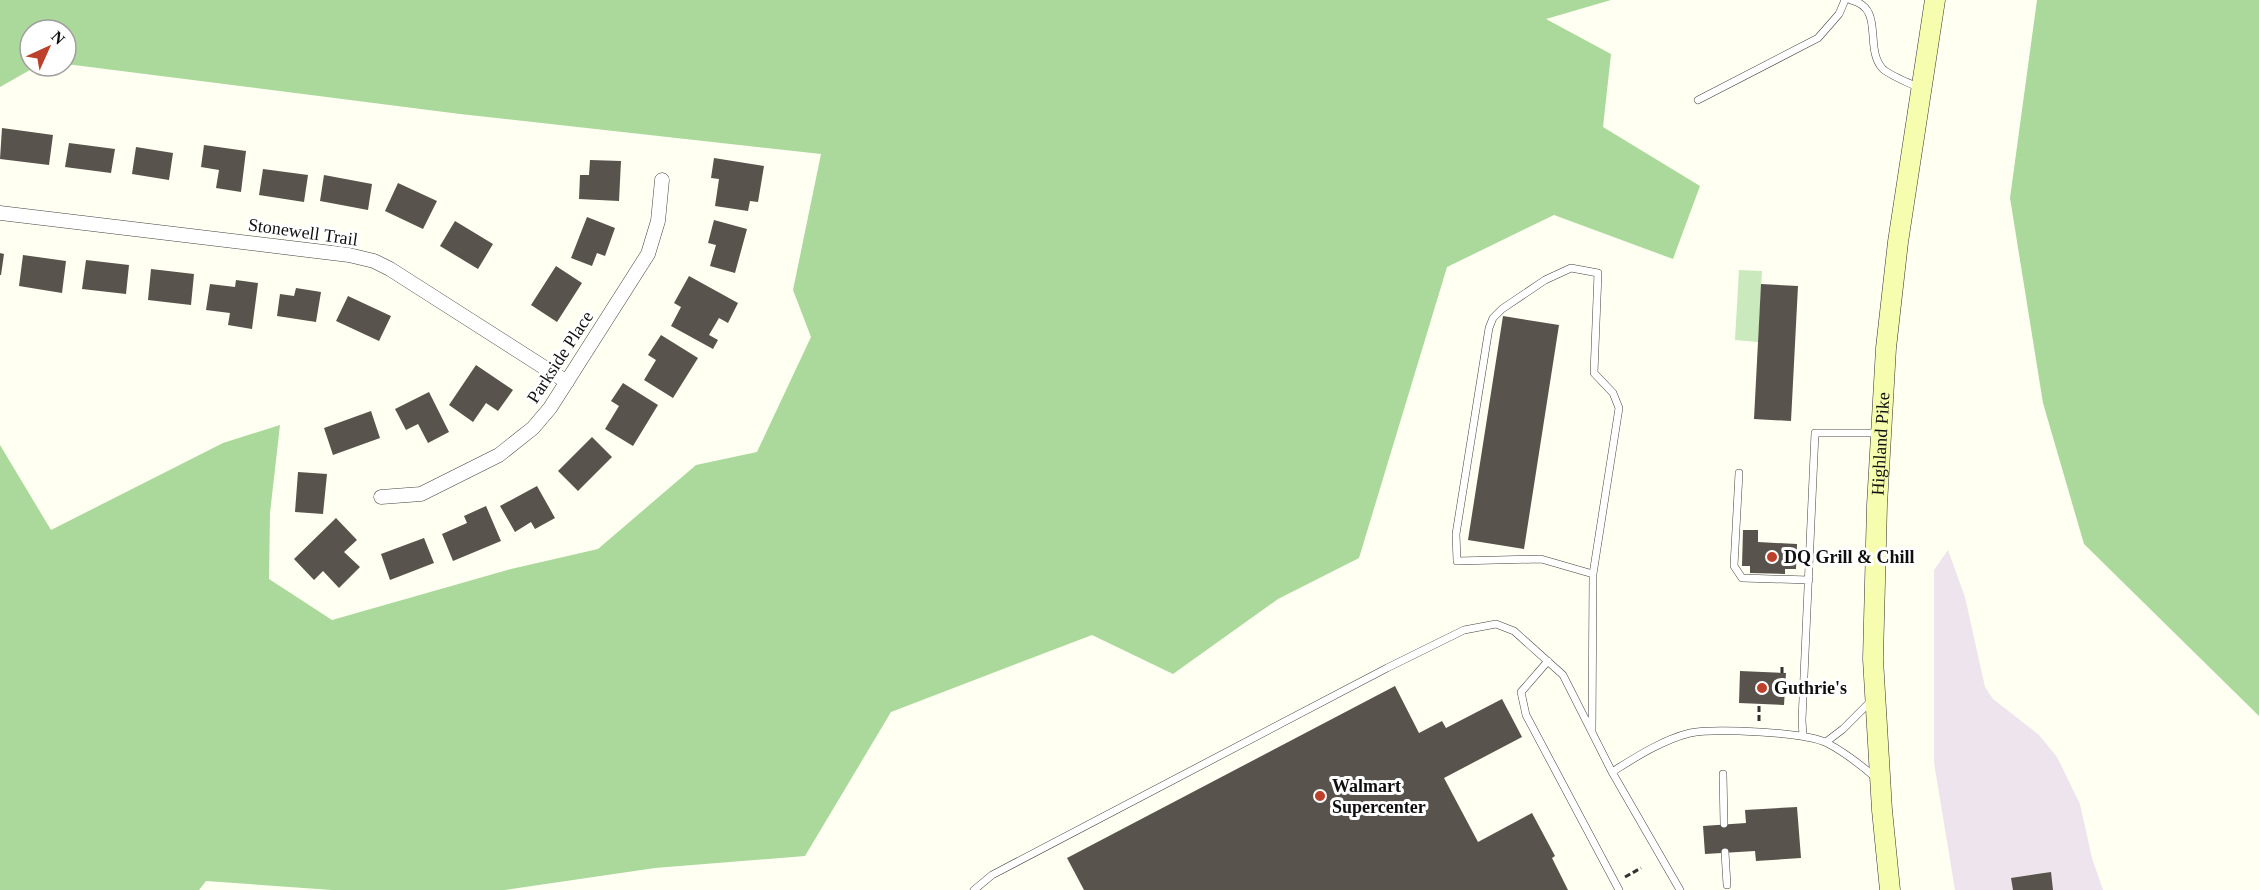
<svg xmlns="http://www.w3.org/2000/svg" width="2259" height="890" viewBox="0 0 2259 890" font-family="Georgia,serif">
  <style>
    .industrial { fill: #eee4ed }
    .green { fill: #cae9bc }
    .forest { fill: #abd99b }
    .building { fill: #58534c }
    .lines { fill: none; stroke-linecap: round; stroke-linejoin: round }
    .service-casing { stroke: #424242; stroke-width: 8 }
    .minor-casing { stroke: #424242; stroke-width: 15 }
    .secondary-casing { stroke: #313131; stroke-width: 21 }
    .path { stroke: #313131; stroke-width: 3; stroke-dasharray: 6 3; stroke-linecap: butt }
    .service { stroke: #fff; stroke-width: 7 }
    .minor { stroke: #fff; stroke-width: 14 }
    .secondary { stroke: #f6fdaf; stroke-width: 20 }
    .poi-dot { fill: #bd402a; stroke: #fff; stroke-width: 2 }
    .labels { text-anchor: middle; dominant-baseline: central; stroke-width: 6; stroke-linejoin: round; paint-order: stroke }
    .street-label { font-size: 18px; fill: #0f0f0f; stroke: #fff }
    .poi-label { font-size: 18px; font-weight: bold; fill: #0f0f0f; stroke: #fff; text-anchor: start }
  </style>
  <rect width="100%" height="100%" fill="#fffff2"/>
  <path class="industrial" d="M1948,550L1965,597L1985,687L1993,699L2039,735L2057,757L2080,804L2092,858L2103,890H1955L1934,763V570Z"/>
  <path class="green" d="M1739,270L1762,271L1758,342L1735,340Z"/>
  <path class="forest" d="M0,0H1611L1546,19L1611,54L1603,127L1700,186L1673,259L1554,215L1447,267L1359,558L1278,599L1173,674L1092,635L891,712L805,856L655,868L505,890H332L206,881L199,890H0V445L51,530L223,443L280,425L270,513L269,579L332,620L511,569L598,549L696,465L757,452L811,337L793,290L821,154L460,114L66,64V30H30V66H37L0,87Z
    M2037,0H2259V716L2084,544L2043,403L2010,198Z"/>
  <path class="building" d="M2,128L53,135L49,165L0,159Z
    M69,143L115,149L111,173L65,167Z
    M204,145L246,151L241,192L216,188L219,170L201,167Z
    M136,147L173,153L169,180L132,174Z
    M714,158L764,166L758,202L750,201L748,211L715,206L719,179L711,178Z
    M590,160L621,161L619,201L579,199L580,175H589Z
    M263,169L308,175L304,202L259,195Z
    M324,175L372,184L368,210L320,201Z
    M398,183L437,201L423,229L385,211Z
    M587,217L615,228L605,256L597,253L592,266L571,258Z
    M714,220L747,229L735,273L710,266L716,245L708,243Z
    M455,221L493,244L478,269L440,246Z
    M0,253L4,254L1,275H0Z
    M23,255L66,261L62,293L19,286Z
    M86,260L129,265L126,294L82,289Z
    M556,266L582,283L557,322L531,305Z
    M151,269L194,274L191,305L148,300Z
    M689,276L738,303L728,323L719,318L709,335L718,340L713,349L671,326L681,307L674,303Z
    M236,280L258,283L252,329L228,325L230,313L206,310L210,284L235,287Z
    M1761,284L1798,286L1791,421L1754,419Z
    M296,288L321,292L316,322L277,316L280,294L294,296Z
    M348,296L391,316L379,341L336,321Z
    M1503,316L1559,325L1524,549L1468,540Z
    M661,335L698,358L673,398L644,380L656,360L648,355Z
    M476,365L513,390L498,411L486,403L473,422L449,405Z
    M623,383L658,405L633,446L605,429L619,406L611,401Z
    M429,392L449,432L428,443L418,424L406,430L395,409Z
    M371,411L380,438L333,455L324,428Z
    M592,437L612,457L578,491L558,471Z
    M298,472L327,474L323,514L295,512Z
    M537,486L555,518L535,529L531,522L515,532L500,506Z
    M486,506L501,541L453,561L442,534L467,523L464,516Z
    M336,518L357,540L344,552L360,567L339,588L323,571L314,580L294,559Z
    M1743,530H1758V542L1797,544L1796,569H1785V574L1750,573V566H1742Z
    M424,538L434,563L390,580L381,554Z
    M1740,671L1786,673L1784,705L1739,703Z
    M1395,686L1419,733L1442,721L1446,728L1502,699L1522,737L1444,778L1478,842L1532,813L1555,856L1552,858L1568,890H1084L1067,858Z
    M1797,807L1801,858L1756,861L1755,851L1705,854L1703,826L1746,823L1745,810Z
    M2051,872L2053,890H2013L2011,878Z"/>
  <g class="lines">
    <g class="service-casing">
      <path id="service" d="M1851,0C1885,8 1864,47 1882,68C1888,75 1910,83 1919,88
        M1698,100L1818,38L1839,14L1845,0
        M1739,473L1734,566L1742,578L1809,580
        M1548,661L1521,692L1526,715L1619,890
        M1592,732L1593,574L1619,408L1613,393L1594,373L1598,273L1571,268L1545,280L1502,309L1493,318L1489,328L1456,534L1457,561L1541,559L1593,574
        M1803,736L1802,720L1815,433H1878
        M1826,742L1843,729L1873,699
        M1612,772C1636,757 1662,740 1690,733C1714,728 1806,732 1827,743C1844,752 1861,765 1876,778
        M1723,774L1724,824
        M1725,852L1727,885
        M974,890L992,875L1387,668L1464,630L1496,624L1514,631L1563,675L1612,772L1680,890"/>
    </g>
    <g class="minor-casing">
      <path id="minor" d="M0,213L349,255L374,261L390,269L567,382
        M381,497L421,494L499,455L533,428L550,408L648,254L658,221L662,180"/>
    </g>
    <g class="secondary-casing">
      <g id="secondary">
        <path id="s1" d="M1890,890L1882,810L1873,659L1877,505L1886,348L1898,242L1935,0"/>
      </g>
    </g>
    <path class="path" d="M1782,673V665
      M1759,721V704
      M1625,877L1641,868"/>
    <use href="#service" class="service"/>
    <use href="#minor" class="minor"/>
    <use href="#secondary" class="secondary"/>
  </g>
  <g class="poi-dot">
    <circle cx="1772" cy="557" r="6"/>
    <circle cx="1762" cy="688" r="6"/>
    <circle cx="1320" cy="796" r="6"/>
  </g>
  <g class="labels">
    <g class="street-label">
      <text transform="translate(303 232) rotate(8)">Stonewell Trail</text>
      <text transform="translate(560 357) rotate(-57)">Parkside Place</text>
      <text stroke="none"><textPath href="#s1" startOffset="447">Highland Pike</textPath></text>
    </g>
    <g class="poi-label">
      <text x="1784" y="557">DQ Grill &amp; Chill</text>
      <text x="1774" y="688">Guthrie's</text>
      <text x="1332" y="786">Walmart<tspan x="1332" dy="21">Supercenter</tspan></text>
    </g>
  </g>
  <g transform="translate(48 48) rotate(45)"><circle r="28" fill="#ffffff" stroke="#9f9f9f" stroke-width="1.5"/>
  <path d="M0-4.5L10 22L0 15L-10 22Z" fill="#bd402a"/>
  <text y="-9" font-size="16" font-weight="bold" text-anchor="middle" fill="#0f0f0f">N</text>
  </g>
</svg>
